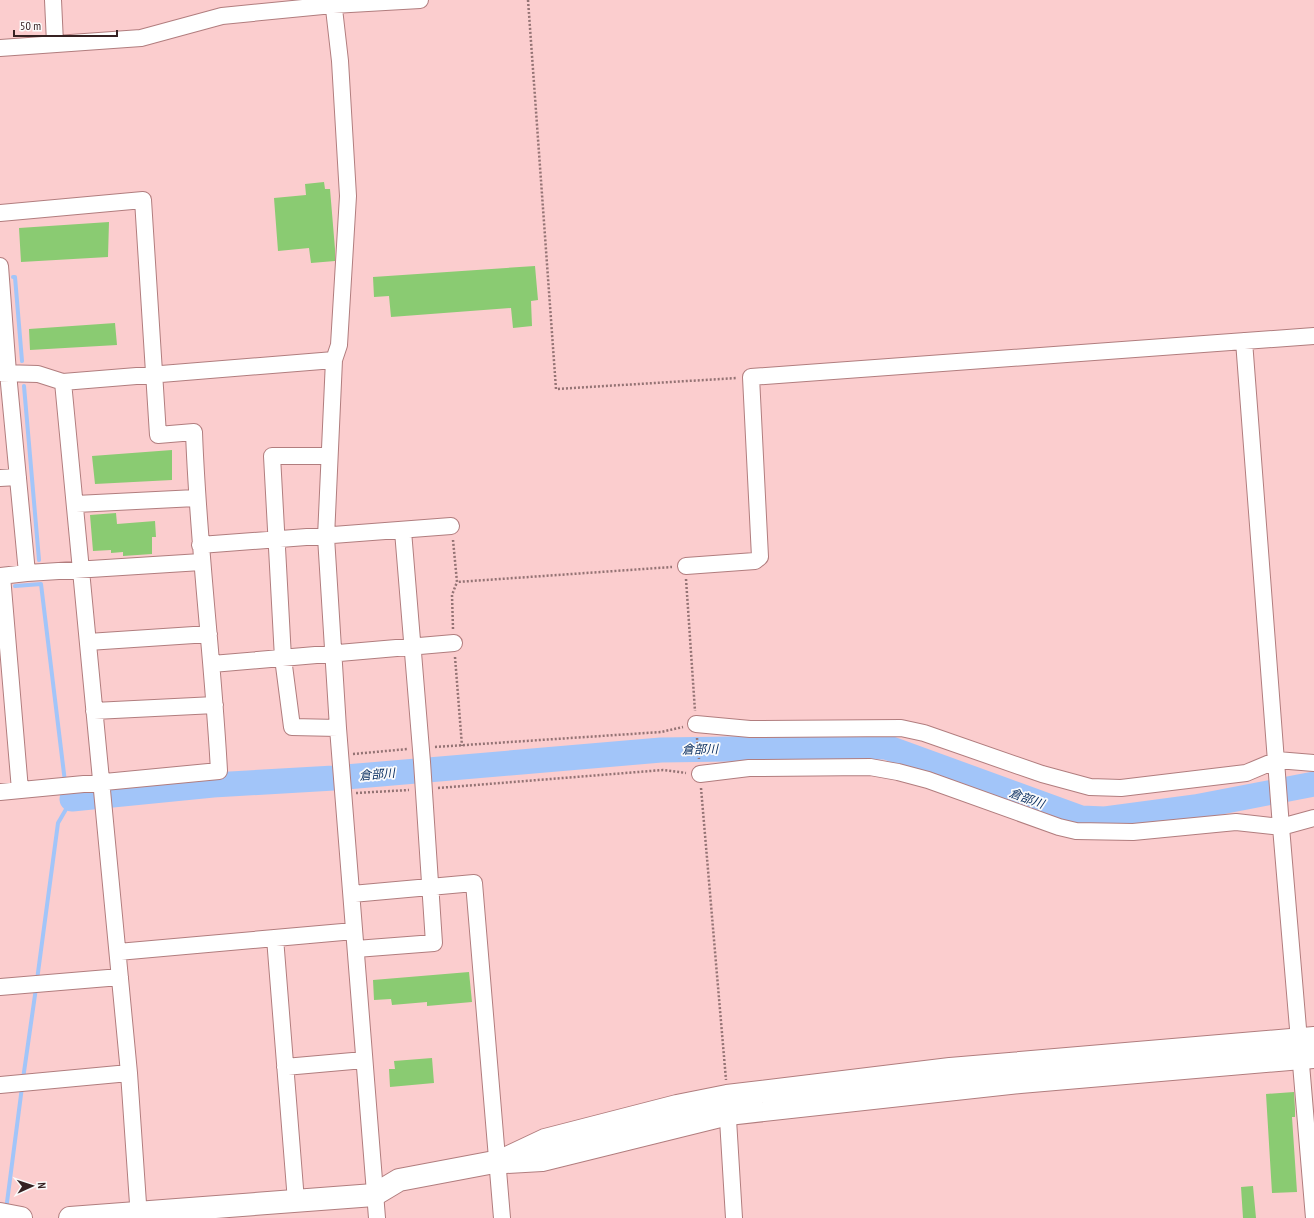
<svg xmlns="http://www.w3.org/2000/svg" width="1314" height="1218" viewBox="0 0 1314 1218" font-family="'PT Sans Narrow','Noto Sans JP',sans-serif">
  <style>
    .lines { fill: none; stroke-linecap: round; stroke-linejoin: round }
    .stream { stroke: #a2c5f9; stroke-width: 4 }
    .river { stroke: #a2c5f9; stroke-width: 25 }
    .building { fill: #8acb72 }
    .street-casing { stroke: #b17d7e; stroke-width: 18 }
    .secondary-casing { stroke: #b17d7e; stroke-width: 24 }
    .path { stroke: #947374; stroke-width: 2.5; stroke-dasharray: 2 2; stroke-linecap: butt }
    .street { stroke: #fff; stroke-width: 16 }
    .secondary { stroke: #fff; stroke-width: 22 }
    .labels { text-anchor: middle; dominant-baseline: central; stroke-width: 3.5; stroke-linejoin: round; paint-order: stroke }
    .water-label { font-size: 12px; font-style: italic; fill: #03295c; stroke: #fbfbfb }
  </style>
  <rect width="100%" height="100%" fill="#fbcdce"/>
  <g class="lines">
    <path class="stream" d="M13,277H15L22,361
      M24,386L39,560
      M15,586L41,584L65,782
      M37,980L58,823L72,799L68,788
      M23,1079L36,988
      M6,1210L22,1087"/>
    <path class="river" d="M72,799L213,785L334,778L661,750L873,747H886L1081,818L1105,819L1195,807L1314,784"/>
  </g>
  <path class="building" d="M324,182L325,189H330L335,249V261L311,263L309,248L278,251L274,198L306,195L305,184Z
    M109,222L108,257L21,262L19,228Z
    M535,266L538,300L531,301L532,326L513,328L511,308L391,317L389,296L374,297L373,277Z
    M115,323L117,345L30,350L29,329Z
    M172,450V480L95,484L92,456Z
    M116,513L117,524L155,521L156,537H152V554L123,556V552L111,553V550L93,551L90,515Z
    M469,972L472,1002L427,1006V1002L392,1005L391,999L374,1000L373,980Z
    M432,1058L434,1083L390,1087L389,1069H395L394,1061Z
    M1294,1092L1295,1109V1117H1292L1297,1192L1272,1193L1266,1094Z
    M1253,1186L1256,1218H1243L1241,1187Z"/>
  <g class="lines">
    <g class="street-casing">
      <path id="street" d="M53,0L55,43
        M333,0L340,61L348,196L339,345L334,360L326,537L338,728L377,1218
        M0,48L141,38L222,16L333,5L420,0
        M0,213L143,200L158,435L194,432C198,546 213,658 219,771L0,792
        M0,266L8,373L27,573
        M1244,341L1281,827L1314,1218
        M0,373L38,374L63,382L129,1073L139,1218
        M63,382L334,360
        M329,456H272L283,658L292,727L338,728
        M0,478L18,477
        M76,504L196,498
        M200,545L451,526
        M686,566L755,561L760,557L751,377C939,362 1127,350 1314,336
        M0,576L27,573L201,562
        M2,576L20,790
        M88,642L209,634
        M212,664L454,643
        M94,711L215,705
        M696,724L750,729L901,728L924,733L1042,774L1090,787L1121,788L1246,773L1277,760L1314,763
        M700,774L749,768L870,767L898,772L928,780L1059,827L1076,831L1133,832L1236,822L1281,827L1314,818
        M352,894L474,883L502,1218
        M275,938L296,1201
        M356,949L434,943L422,762L403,531
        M118,952L354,931
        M0,987L120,977
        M285,1067L364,1060
        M0,1085L129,1073
        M727,1103L734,1218"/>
    </g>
    <g class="secondary-casing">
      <path id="secondary" d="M509,1157L545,1140L677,1106L727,1096L950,1069L1314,1038
        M0,1214L21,1218
        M70,1218L374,1195L399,1180L489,1163L542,1160L728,1114L1020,1082L1314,1057"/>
    </g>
    <path class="path" d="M528,0L556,389L737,378
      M453,540L457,582L672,567
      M686,579L695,711
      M453,629L452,595L457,582
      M455,657L462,746
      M697,738L699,759
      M435,747L661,732L683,727
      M353,754L408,749
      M438,788L663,770L686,773
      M701,788L726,1080
      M356,793L409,790"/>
    <use href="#street" class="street"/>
    <use href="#secondary" class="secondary"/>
  </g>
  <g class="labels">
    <g class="water-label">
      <text transform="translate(700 749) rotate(-1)">倉部川</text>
      <text transform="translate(377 774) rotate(-5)">倉部川</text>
      <text transform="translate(1027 798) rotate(20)">倉部川</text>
    </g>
  </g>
  <g transform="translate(32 1186) rotate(87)" stroke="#fbfbfb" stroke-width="3" paint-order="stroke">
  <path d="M0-3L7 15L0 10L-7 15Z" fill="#362122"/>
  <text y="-6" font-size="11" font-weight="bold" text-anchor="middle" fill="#362122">N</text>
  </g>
  <path d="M14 30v6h103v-6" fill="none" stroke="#362122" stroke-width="2"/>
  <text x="20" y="30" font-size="12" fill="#362122" stroke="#fbfbfb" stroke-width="3" paint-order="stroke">50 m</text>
</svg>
